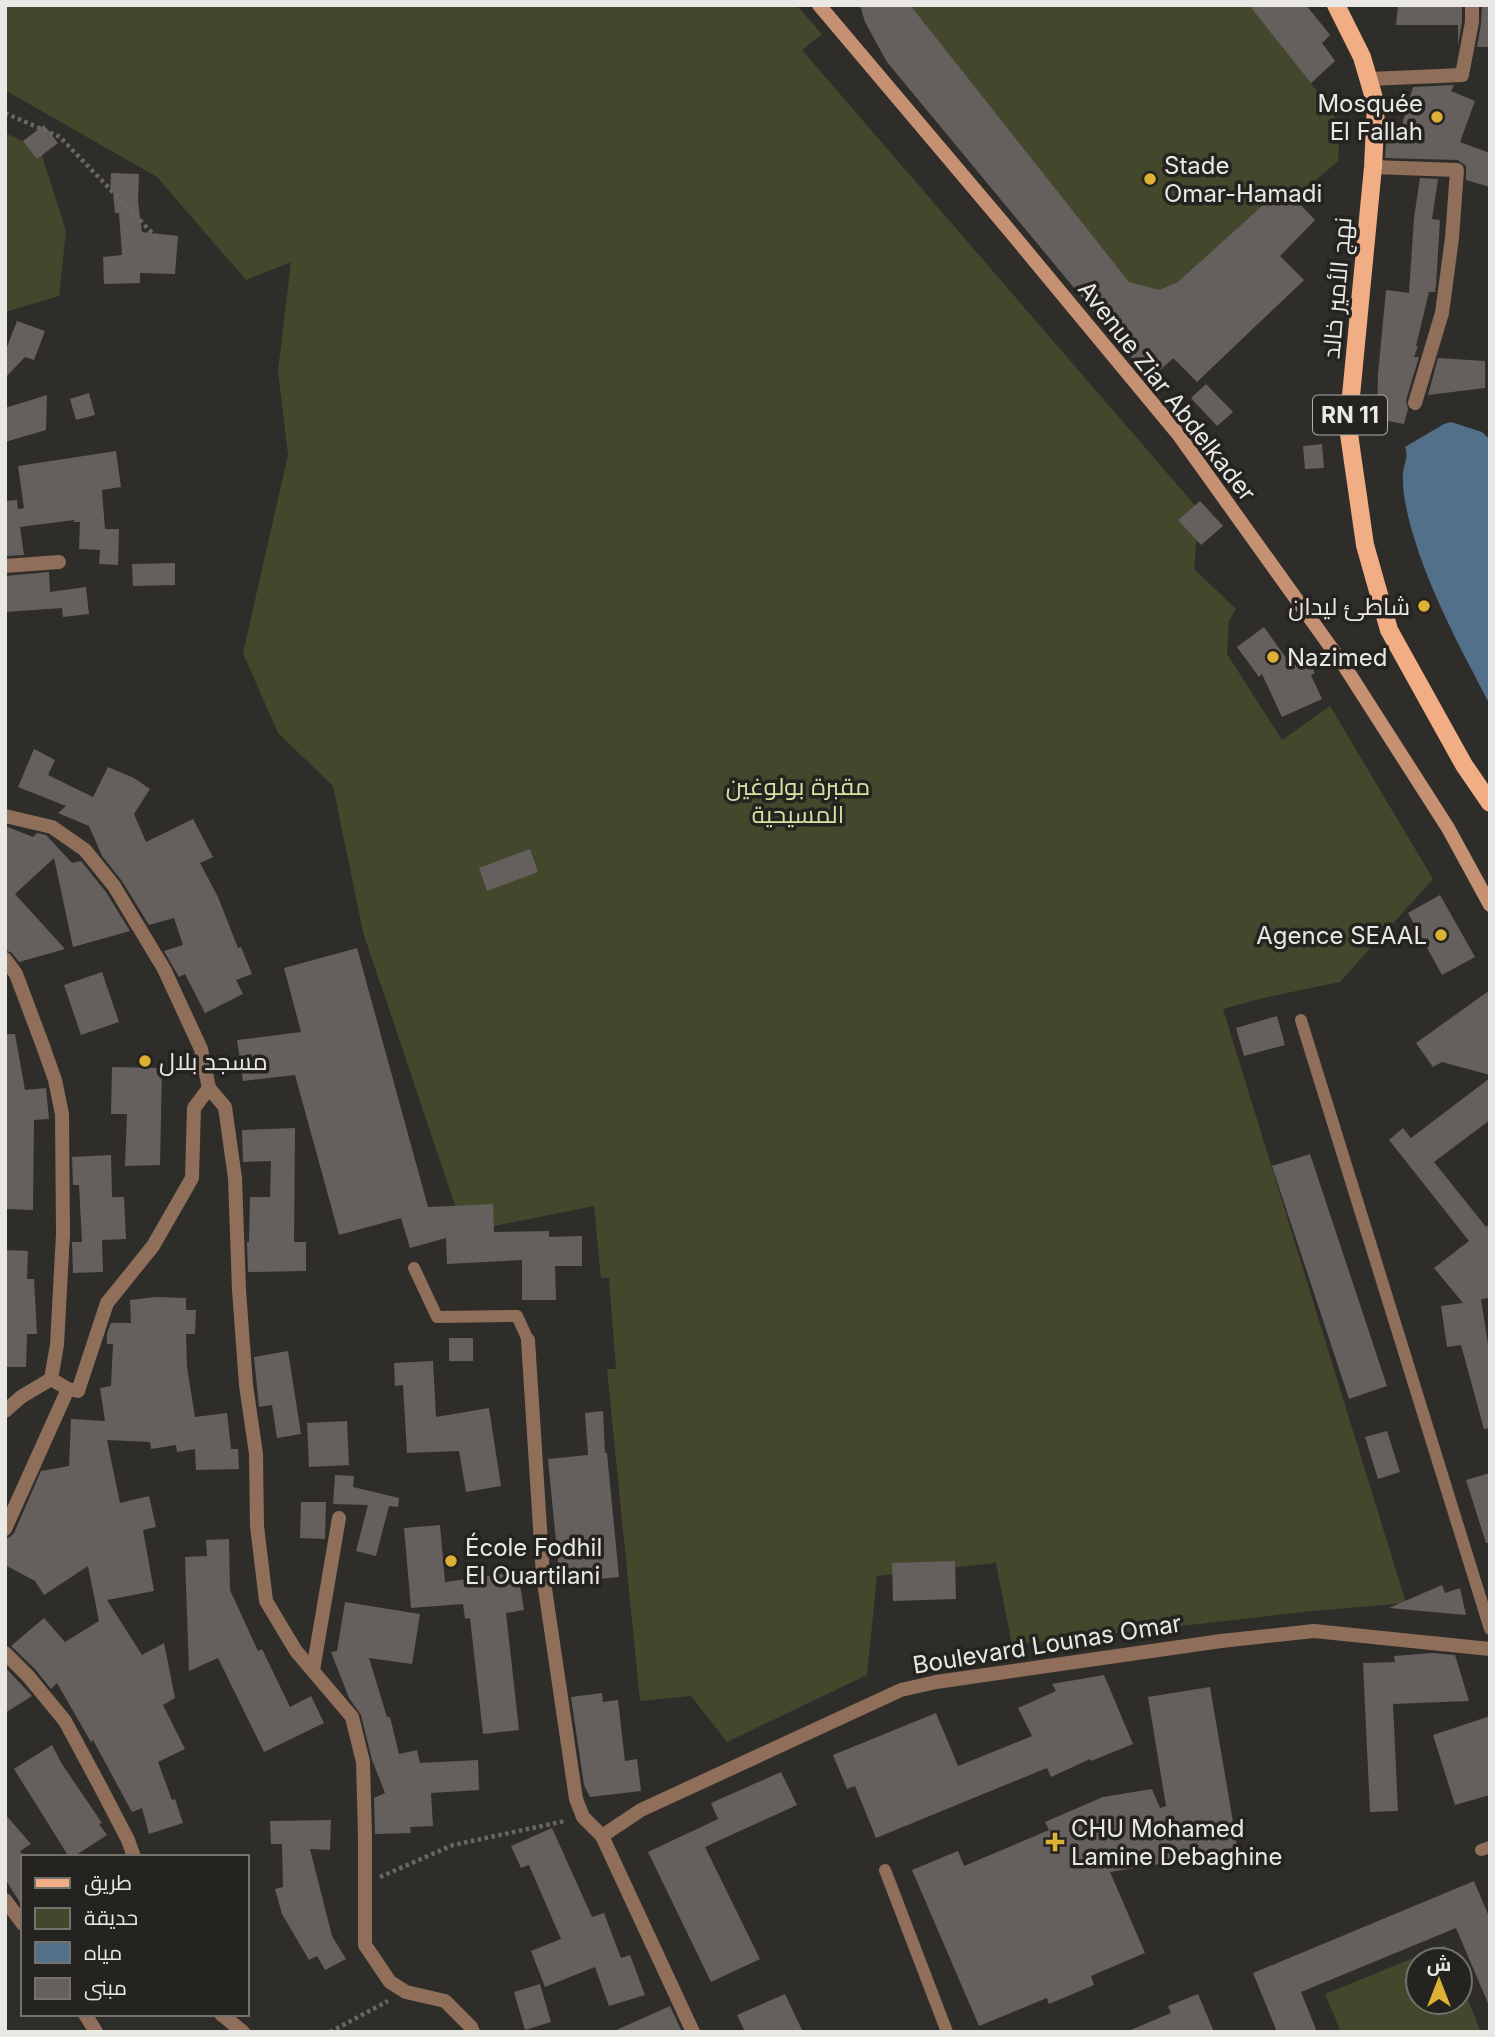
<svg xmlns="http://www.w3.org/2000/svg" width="1495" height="2037" viewBox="0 0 1495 2037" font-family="Inter,Cairo,sans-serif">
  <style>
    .green { fill: #43482d }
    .water { fill: #52708a }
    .building { fill: #655f5e }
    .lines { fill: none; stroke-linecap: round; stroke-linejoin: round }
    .path { stroke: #686763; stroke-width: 4.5; stroke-dasharray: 3.5 3.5; stroke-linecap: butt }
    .service { stroke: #8f6e5a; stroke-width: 12 }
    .minor { stroke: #8f6e5a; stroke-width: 14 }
    .tertiary { stroke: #8f6e5a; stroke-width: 14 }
    .secondary { stroke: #c69172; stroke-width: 14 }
    .primary { stroke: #f1ad84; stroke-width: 18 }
    .poi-dot { fill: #ddb133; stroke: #252320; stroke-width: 2.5 }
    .labels { text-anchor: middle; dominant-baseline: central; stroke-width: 7; stroke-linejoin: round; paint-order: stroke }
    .shield { fill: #252320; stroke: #aeadaa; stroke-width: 2 }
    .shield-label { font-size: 23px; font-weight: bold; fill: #e9e8e5 }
    .poi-label { font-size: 24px; fill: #e9e8e5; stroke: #252320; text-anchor: start }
    .street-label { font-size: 24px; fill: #e9e8e5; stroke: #252320 }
    .park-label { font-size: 24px; fill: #d7e2a3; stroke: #252320 }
  </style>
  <rect width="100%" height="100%" fill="#2f2d29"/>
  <path class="green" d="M5,5H796L822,34L802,50L1199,510L1194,569L1236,609L1229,621L1227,654L1282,740L1330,706L1433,879L1340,982L1263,998L1223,1009L1406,1603L1313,1611L1012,1645L996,1563L877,1576L867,1675L727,1742L691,1696L640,1701L607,1369H616L609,1278H601L594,1206L464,1232L363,932L333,786L278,733L243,653L288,455L278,370L291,262L246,280L157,177L5,90Z
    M860,5H1306L1330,35L1322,43L1335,61L1311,83L1340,125L1338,161L1295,198L1315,220L1280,256L1304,280L1197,381L1174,358L1159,371L1147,359L1138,365L887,62L865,22Z
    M5,133L40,149L66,231L59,296L5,312Z
    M1445,1945L1451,1960H1418V2002H1460V1981L1481,2032H1341L1325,1994Z"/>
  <path class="water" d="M1451,422L1482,432L1487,437H1490V705C1458,643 1425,584 1408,516C1405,502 1402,487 1403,473C1404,463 1409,456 1405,447L1444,424Z"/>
  <path class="building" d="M860,5H910L1129,282L1159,290L1178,282L1283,187L1315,220L1280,256L1304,280L1197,382L1173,358L1159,371L1147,358L1138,365L887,62L865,22Z
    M1249,5H1306L1330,35L1322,43L1335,61L1311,83Z
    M1398,5H1462V21L1458,46V25H1396Z
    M1482,5H1490V47H1477L1481,24Z
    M1454,85L1451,91L1475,101L1460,142L1490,153V187L1466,180V166L1458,160L1385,158L1386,142H1397L1413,87Z
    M44,125L58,143L37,159L23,141Z
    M111,173L139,174L138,201L142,232L178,236L175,274L140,273V283L104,284L103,257L122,255L119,213H115L113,192H110Z
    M1420,178L1438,179L1432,219L1440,220L1436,285L1435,292H1429L1416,346H1418L1414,357H1419L1406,400L1408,409L1404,424L1377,419L1378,374L1386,290L1409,293L1414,218Z
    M17,321L45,331L34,360L25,357L5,378V352Z
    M1438,358L1485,361V388L1428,395Z
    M1206,384L1233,412L1217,426L1191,398Z
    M89,393L95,415L76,420L70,399Z
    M47,395L46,430L5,442V408Z
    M1322,444L1324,468L1305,469L1303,446Z
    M116,451L121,487L102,490L105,529H119L118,565L99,564L100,550L79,549L80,522H74V520L20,527L24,555L5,556V501L17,500L18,509L24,508L18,466Z
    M1200,501L1223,526L1201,545L1178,520Z
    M175,563V585L133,586L132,564Z
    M49,572L50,592L86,587L89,614L63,617L62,608L5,612V576Z
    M1264,627L1289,662L1304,654L1315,673L1311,675L1322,699L1282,717L1262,674L1259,677L1237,647Z
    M34,749L55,760L48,775L93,797L108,767L134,778L150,789L134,814L146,842L193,819L213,857L200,863L218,897L238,948L241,947L252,974L236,980L243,994L205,1013L185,974L179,977L164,951L183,945L174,918L149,925L122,881L102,856L89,826L58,813L66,806L18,787Z
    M5,826L33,837L37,833L46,835L72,863L81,861L106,892L130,931L73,947L54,858L15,894L65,949L19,962L12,953L5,950Z
    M530,849L538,872L487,891L479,868Z
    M1440,895L1475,957L1442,975L1408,913Z
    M357,948L428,1207L493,1204L494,1232L549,1231V1237L582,1236V1266H555L556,1300H522V1260L447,1264L446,1238L410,1248L401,1218L339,1235L295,1075L243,1081L237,1040L301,1032L284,968Z
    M102,972L119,1022L81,1035L64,985Z
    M1490,990V1075L1442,1062L1433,1067L1416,1043Z
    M1277,1016L1285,1045L1244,1056L1236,1028Z
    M5,1034H15L25,1090L46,1088L49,1119L34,1120L33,1210L5,1209Z
    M112,1067L162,1068L160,1165L125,1166L127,1114H111Z
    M1490,1078V1120L1434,1162L1486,1227L1490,1224V1298L1481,1299L1490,1357V1428L1484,1429L1461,1345L1447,1347L1441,1306L1463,1303L1434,1268L1469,1241L1389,1140L1403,1128L1411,1138Z
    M295,1128L294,1242H306V1271L248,1272L247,1242H249L250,1197H270L271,1161L243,1162L242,1130Z
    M1310,1154L1387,1386L1349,1399L1272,1166Z
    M111,1155L112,1197H124L126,1239L102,1240L103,1272L73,1273L72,1242H82L79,1185H73L72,1157Z
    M5,1250L28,1251L27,1279H34L37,1334H27L26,1367H5Z
    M156,1297L186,1298V1310H196L195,1334H186L187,1367L195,1417L227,1413L231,1449H238L239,1469L196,1470L195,1449L177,1452L176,1445L151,1449L150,1442L107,1440L120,1503L149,1496L156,1527L143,1530L154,1591L107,1600L142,1655L164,1643L175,1698L163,1705L185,1749L158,1762L172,1800L175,1799L183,1823L149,1834L142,1808L132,1812L93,1740L91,1742L57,1683L51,1689L35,1669L11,1646L44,1618L65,1642L99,1621L88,1566L44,1595L35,1581L5,1565V1539L10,1537L14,1533L41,1471L69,1466L71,1419L105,1421L100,1388L111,1386L113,1344H107V1333L111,1323H131L130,1300Z
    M449,1338H473V1361H449Z
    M288,1351L301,1434L277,1438L272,1405L259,1407L254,1357Z
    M433,1361L436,1417L489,1408L501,1486L466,1492L459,1451L407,1453L403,1385L395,1386L394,1363Z
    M603,1411L605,1453H607L619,1577L560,1583L548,1459L588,1455L585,1413Z
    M347,1421L349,1465L309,1467L307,1423Z
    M1387,1431L1400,1472L1378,1479L1365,1437Z
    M1490,1473V1543H1486L1466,1480Z
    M335,1475L354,1476L353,1487L399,1498L398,1507L389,1506L376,1556L356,1551L368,1505L333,1504Z
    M301,1502H326L325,1539L300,1538Z
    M440,1525L445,1582L518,1572L524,1610L506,1613L519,1730L483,1734L470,1618L465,1619L463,1604L411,1608L404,1528Z
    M229,1539L230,1590L258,1651L262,1649L290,1707L311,1696L324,1723L264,1752L218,1658L189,1671L185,1557L207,1556L206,1540Z
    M955,1561L956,1599L893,1601L892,1563Z
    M1442,1585L1445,1593L1460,1588L1466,1615L1389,1608Z
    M345,1602L420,1614L412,1664L369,1658L387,1717H390L399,1754L417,1750L420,1763L478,1760L479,1790L431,1793L433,1826L410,1827L411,1833L375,1834L374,1798L385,1793L372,1760L361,1715L349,1698L331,1652L337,1651Z
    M1433,1653L1455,1655L1469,1701L1393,1704L1398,1811L1370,1812L1363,1663L1395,1662L1394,1656Z
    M5,1667L32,1696L5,1713Z
    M1104,1675L1133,1744L1091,1761L1090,1759L1051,1777L1047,1768L876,1838L855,1786L847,1789L833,1755L936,1713L958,1766L1032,1736L1018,1708L1056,1691L1052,1684Z
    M1210,1687L1238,1851L1110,1872L1145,1953L1091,1976L1094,1985L1049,2004L1047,1998L979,2026L912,1870L958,1851L964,1866L1049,1830L1045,1822L1103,1797L1152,1789L1160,1808L1166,1806L1148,1697Z
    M602,1693L603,1702L618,1700L625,1761L637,1759L641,1791L590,1797L584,1785L571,1697Z
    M1490,1716V1795L1455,1805L1433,1735Z
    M52,1745L62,1764L102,1823L99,1824L107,1835L73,1857H69L14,1769Z
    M781,1772L797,1805L705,1847L760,1959L711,1982L648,1852L718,1819L711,1803Z
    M5,1814L31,1844L20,1851L23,1855V1907L5,1879Z
    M331,1820L330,1850L310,1849L332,1936L346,1959L325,1970L317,1956L309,1960L282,1914L275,1889L283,1887L282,1844H271L270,1821Z
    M552,1828L592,1917L604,1913L621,1958L630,1955L645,1995L609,2006L595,1967L545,1987L531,1951L561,1939L529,1865L521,1868L511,1846Z
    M1474,1881L1490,1919V2008L1456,1928L1301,1992L1317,2032H1277L1253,1973Z
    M540,1984L551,2022L525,2030L514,1992Z
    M785,1994L803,2032H745L737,2015Z
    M1198,1994L1214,2032H1126L1171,2013L1168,2006Z
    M670,2006L682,2032H612Z"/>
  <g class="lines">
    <path class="path" d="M5,113L60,137L159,240
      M380,1877L453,1845L565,1821
      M330,2032L388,2001"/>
    <path class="service" d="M1301,1020L1490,1629
      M414,1268L437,1317L517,1316L528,1340
      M1481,1850L1490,1847
      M885,1870L947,2032"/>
    <path class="minor" d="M1369,79L1462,75L1472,22V5
      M1373,167L1457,170L1452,238L1442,313L1415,403
      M5,566L59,562
      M5,816L52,827L85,850L114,886L164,969L201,1049L209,1088
      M528,1340L543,1575L576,1799L583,1817L602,1836
      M5,1529L68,1389
      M5,1653L28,1676L65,1721L101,1788L128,1840L134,1857
      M313,1670L339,1518
      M5,1900L23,1924
      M85,2014L96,2032
      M221,2014L243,2032"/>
    <path class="tertiary" d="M5,959L16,974L43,1046L55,1080L62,1114L63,1234L57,1345L51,1379L68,1389L78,1391L107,1303L153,1246L192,1178L194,1108L209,1088L225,1107L235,1178L239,1290L246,1385L256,1454L257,1526L266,1601L296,1651L352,1717L363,1762L365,1836V1945L390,1982L406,1992L445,2001L471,2027L473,2032
      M5,1411L21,1397L51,1379
      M693,2032L602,1836L641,1810L901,1690L936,1682L1221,1641L1314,1631L1490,1649"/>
    <path class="secondary" d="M819,5L1004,224L1178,434L1345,667L1448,828L1490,905"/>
    <path class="primary" d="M1336,5L1362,57L1376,105L1373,167L1348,427L1365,545L1389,630L1464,765L1490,803"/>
  </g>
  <g class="poi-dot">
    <circle cx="1437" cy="117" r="7"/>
    <circle cx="1150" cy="179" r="7"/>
    <circle cx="1424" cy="606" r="7"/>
    <circle cx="1273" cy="657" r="7"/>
    <circle cx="1441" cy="935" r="7"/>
    <circle cx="145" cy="1061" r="7"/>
    <circle cx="451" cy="1561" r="7"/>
    <path d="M1051.5 1831.5h7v7h7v7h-7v7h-7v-7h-7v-7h7z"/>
  </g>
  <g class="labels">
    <rect class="shield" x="1313" y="395.5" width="74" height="39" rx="5"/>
    <g class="shield-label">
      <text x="1350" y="415">RN 11</text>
    </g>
    <g class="poi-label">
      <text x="1423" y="103" text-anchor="end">Mosquée<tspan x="1423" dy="28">El Fallah</tspan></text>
      <text x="1164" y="165">Stade<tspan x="1164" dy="28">Omar-Hamadi</tspan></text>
      <text x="1410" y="606" text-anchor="end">شاطئ ليدان</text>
      <text x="1287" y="657">Nazimed</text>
      <text x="1427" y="935" text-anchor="end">Agence SEAAL</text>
      <text x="159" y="1061">مسجد بلال</text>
      <text x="465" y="1547">École Fodhil<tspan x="465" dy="28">El Ouartilani</tspan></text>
      <text x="1071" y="1828">CHU Mohamed<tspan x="1071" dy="28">Lamine Debaghine</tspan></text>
    </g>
    <g class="street-label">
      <text transform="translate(1337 288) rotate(-85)">نهج الأمير خالد</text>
      <text transform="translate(1167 391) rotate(52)">Avenue Ziar Abdelkader</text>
      <text transform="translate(1047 1644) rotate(-9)">Boulevard Lounas Omar</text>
    </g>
    <g class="park-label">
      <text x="798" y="786">مقبرة بولوغين<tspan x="798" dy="28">المسيحية</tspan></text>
    </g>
  </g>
  <rect width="1495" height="2037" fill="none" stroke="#e9e8e5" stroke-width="14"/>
  <rect x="21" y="1855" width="228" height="161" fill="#252320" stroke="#73726f" stroke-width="2"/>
  <rect x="35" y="1878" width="35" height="10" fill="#f1ad84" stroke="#73726f" stroke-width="2"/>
  <text x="84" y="1890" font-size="21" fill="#e9e8e5">طريق</text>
  <rect x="35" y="1908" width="35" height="21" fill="#43482d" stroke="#73726f" stroke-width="2"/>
  <text x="84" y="1925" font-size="21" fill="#e9e8e5">حديقة</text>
  <rect x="35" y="1942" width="35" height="21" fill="#52708a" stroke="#73726f" stroke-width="2"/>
  <text x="84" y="1960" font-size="21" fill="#e9e8e5">مياه</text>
  <rect x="35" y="1978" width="35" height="21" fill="#655f5e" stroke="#73726f" stroke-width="2"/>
  <text x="84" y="1995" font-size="21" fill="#e9e8e5">مبنى</text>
  <g transform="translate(1439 1981)"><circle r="33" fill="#252320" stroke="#73726f" stroke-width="2"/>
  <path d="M0-5L12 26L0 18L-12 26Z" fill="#ddb133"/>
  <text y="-10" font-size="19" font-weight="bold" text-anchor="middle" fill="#e9e8e5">ش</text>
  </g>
</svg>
